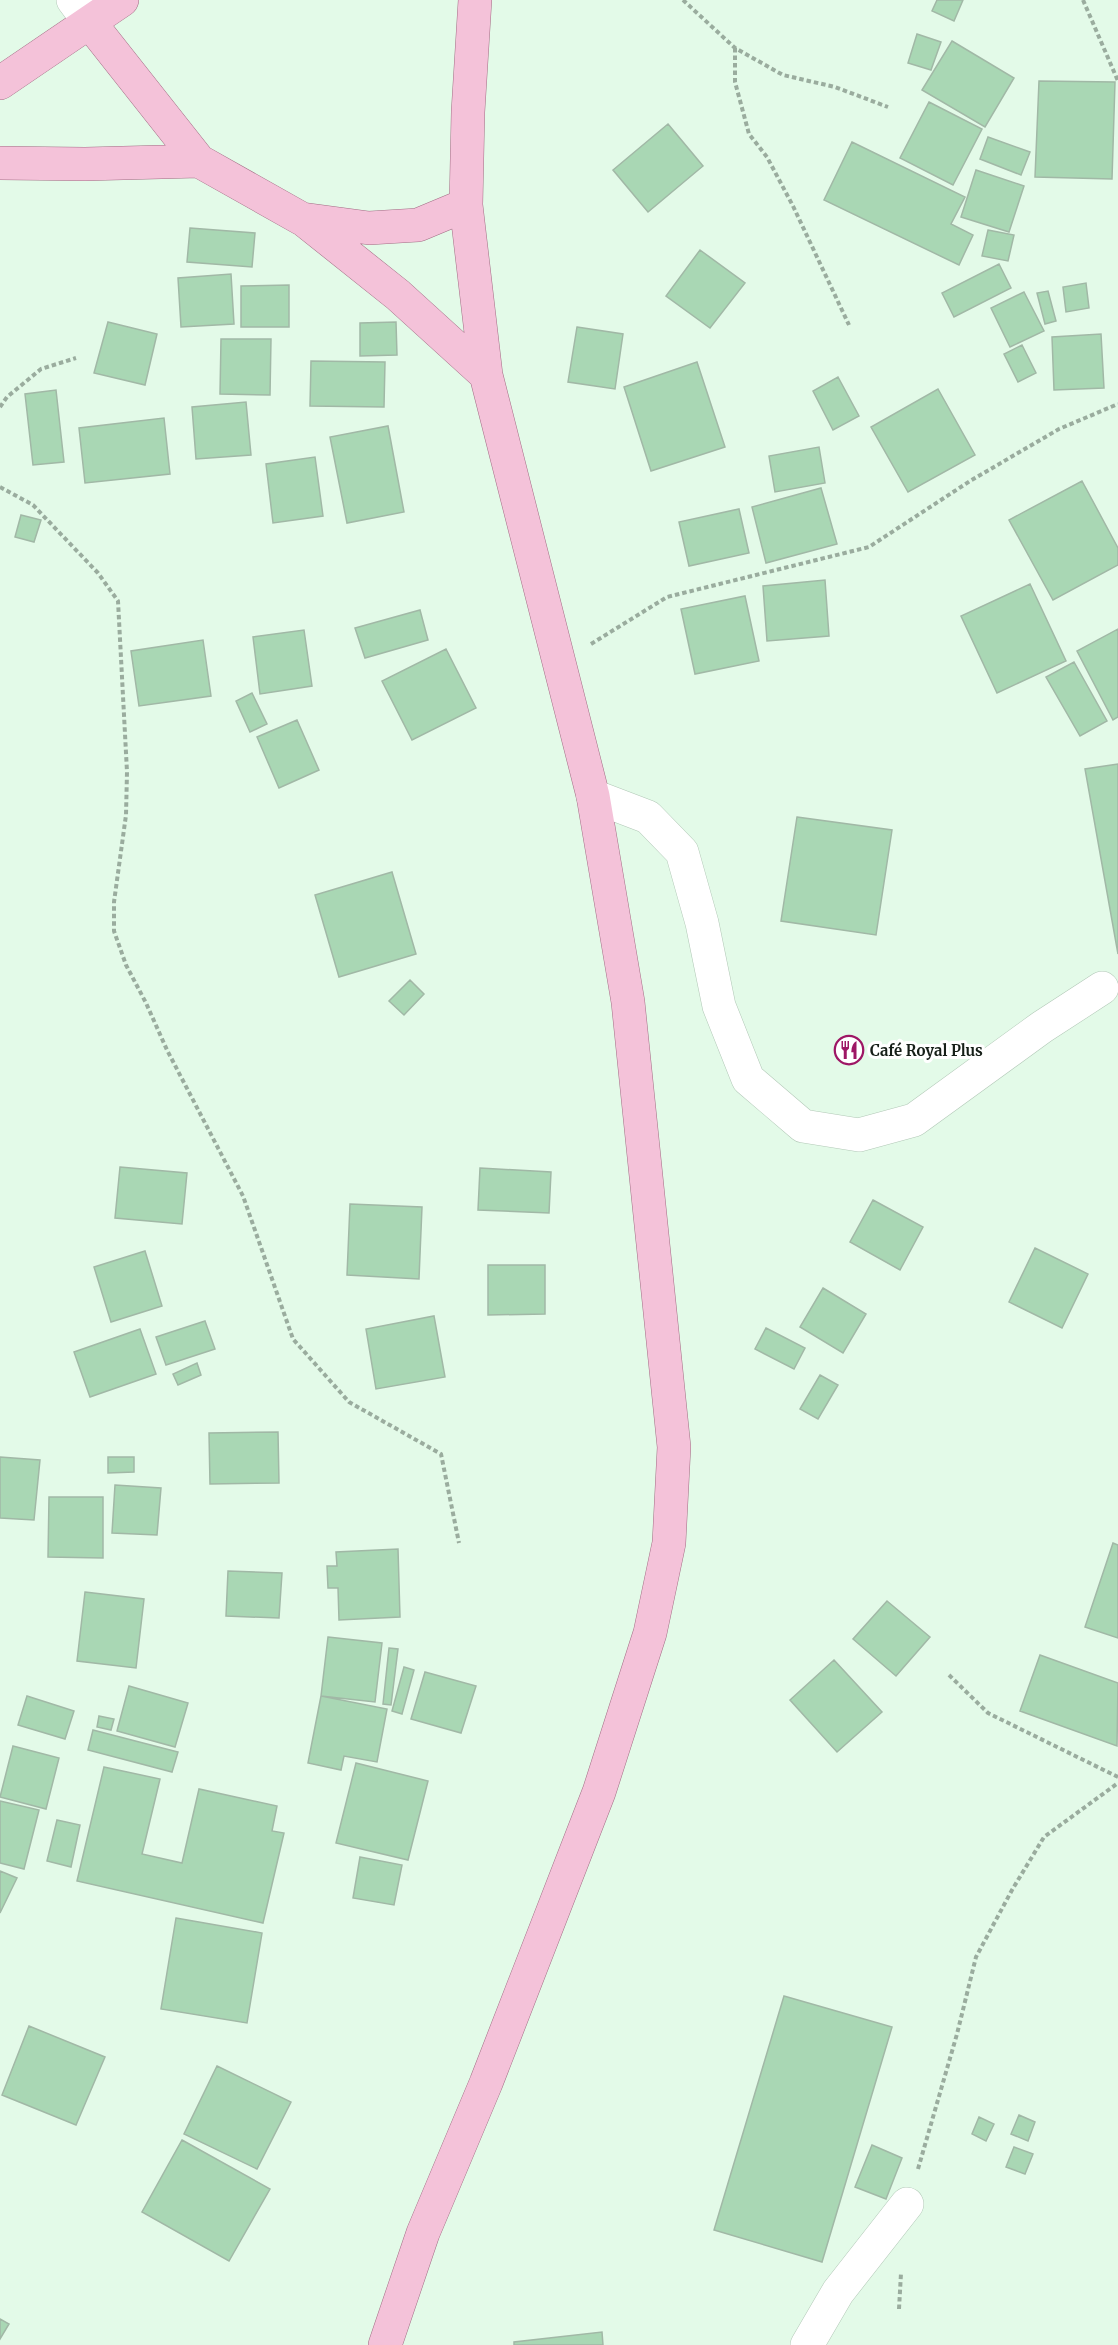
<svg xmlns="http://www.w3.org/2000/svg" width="1118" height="2345" viewBox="0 0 1118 2345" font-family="Merriweather,serif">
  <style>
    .building { fill: #a9d7b4; stroke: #a1b8a6; stroke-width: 1.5 }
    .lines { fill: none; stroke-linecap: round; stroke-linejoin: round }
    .minor-casing { stroke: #b2c8b7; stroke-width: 34 }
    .major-casing { stroke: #a26e85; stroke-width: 34 }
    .path { stroke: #9aac9e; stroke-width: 4; stroke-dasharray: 4.5 3; stroke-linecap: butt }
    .minor { stroke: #fff; stroke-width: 33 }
    .major { stroke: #f4c2d9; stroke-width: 33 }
    .labels { text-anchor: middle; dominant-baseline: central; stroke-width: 6; stroke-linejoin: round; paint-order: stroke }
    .poi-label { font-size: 15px; font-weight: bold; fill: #161f18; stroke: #fff; text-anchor: start }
  </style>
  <rect width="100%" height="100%" fill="#e3fae8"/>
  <path class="building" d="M937,0H963L954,21L932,11Z
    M917,34L941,42L931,70L908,63Z
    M952,41L1014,78L985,127L922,90Z
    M1039,81L1115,82L1112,179L1035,177Z
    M929,102L982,129L953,185L900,158Z
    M668,124L703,166L648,212L613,170Z
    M988,137L1030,152L1021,175L980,159Z
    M852,142L965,197L951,224L973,235L959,265L824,200Z
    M976,170L1024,186L1009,232L961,217Z
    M190,228L255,233L252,267L187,262Z
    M988,230L1014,235L1008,261L982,256Z
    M700,250L745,283L710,328L666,296Z
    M999,264L1011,288L954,317L942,293Z
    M231,274L234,324L181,327L178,278Z
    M1086,283L1089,308L1066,312L1063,287Z
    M289,285V327H241V286Z
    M1048,291L1056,321L1045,324L1037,293Z
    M1024,292L1044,331L1010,347L991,308Z
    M108,322L157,334L145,385L94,373Z
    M396,322L397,355L360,356V323Z
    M577,327L623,334L615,389L568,382Z
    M1101,334L1104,388L1054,390L1052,337Z
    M221,339H271L270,395L220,394Z
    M1022,345L1036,373L1018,382L1004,354Z
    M311,361L385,362L384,407L310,406Z
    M697,362L725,447L651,471L624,387Z
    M838,377L859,416L833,430L813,391Z
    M938,389L975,455L908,492L871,427Z
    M56,390L64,462L33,465L25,394Z
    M246,402L251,455L196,459L192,407Z
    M164,418L170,474L85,483L79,428Z
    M388,426L404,512L347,523L330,437Z
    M819,447L825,483L775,492L769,456Z
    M315,457L323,516L273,523L266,464Z
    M1082,481L1118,548V565L1053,600L1009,520Z
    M821,488L837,544L766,563L752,507Z
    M739,509L749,553L689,566L679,522Z
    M21,515L41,520L34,542L15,537Z
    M825,580L829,636L767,641L763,586Z
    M1030,584L1066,661L997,693L961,616Z
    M745,596L759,661L695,674L681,609Z
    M420,610L428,640L365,658L355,628Z
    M1118,629V717L1113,720L1077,651Z
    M304,630L312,686L260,694L253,637Z
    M203,640L211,696L139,706L131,651Z
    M446,649L476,708L412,740L382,681Z
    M1074,662L1107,721L1080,736L1046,677Z
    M252,693L267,724L250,732L236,701Z
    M297,720L319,770L279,788L257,737Z
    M1118,764V954L1085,769Z
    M797,817L892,830L876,935L781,921Z
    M392,872L416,954L339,977L315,895Z
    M410,980L424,994L404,1015L389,1001Z
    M120,1167L187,1173L182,1224L115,1218Z
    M480,1168L551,1172L549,1213L478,1210Z
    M873,1200L923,1227L900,1270L850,1242Z
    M350,1204L422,1207L419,1279L347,1275Z
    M1035,1248L1088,1274L1062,1328L1009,1302Z
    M145,1251L162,1306L111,1322L94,1267Z
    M488,1265H545V1314L488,1315Z
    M823,1288L866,1314L843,1353L800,1327Z
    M434,1316L445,1377L376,1389L366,1329Z
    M205,1321L215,1349L166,1365L156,1337Z
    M766,1328L805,1348L794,1369L755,1349Z
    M140,1329L156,1374L90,1397L74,1352Z
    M197,1363L201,1375L178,1385L173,1374Z
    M820,1375L838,1385L818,1419L800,1409Z
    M278,1432L279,1483L210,1484L209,1433Z
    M0,1457L40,1460L34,1520L0,1518Z
    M108,1457H134V1472L108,1473Z
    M115,1485L161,1488L157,1535L112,1533Z
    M49,1497H103V1558L48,1557Z
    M1113,1543L1118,1545V1638L1085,1627Z
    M398,1549L400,1617L339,1620L338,1588H328L327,1566H337L336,1552Z
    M228,1571L282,1573L279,1618L226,1616Z
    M85,1592L144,1599L136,1668L77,1661Z
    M887,1601L930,1637L896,1676L853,1639Z
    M328,1637L382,1643L375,1702L321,1696Z
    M389,1648L398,1649L391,1705L383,1704Z
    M1040,1655L1118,1683L1117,1746L1020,1711Z
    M834,1660L882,1712L837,1752L790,1700Z
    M404,1667L414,1670L402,1714L392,1711Z
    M425,1672L476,1686L461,1733L411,1719Z
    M129,1686L188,1703L175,1747L117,1731Z
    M27,1696L74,1711L65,1739L18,1725Z
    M321,1696L387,1709L377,1762L344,1756L341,1770L308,1763Z
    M99,1716L114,1719L111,1730L97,1727Z
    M93,1730L178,1752L172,1772L88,1750Z
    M13,1746L59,1758L46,1809L0,1797Z
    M356,1763L428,1781L408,1860L336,1843Z
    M104,1767L160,1779L142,1854L182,1863L199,1789L277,1806L272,1831L284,1833L263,1923L77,1881Z
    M0,1801L39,1810L24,1869L0,1863Z
    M57,1820L80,1825L71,1867L47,1861Z
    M360,1857L402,1865L394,1905L353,1898Z
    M0,1871L17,1878L0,1913Z
    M176,1918L262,1933L247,2023L161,2009Z
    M784,1996L892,2027L822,2262L714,2230Z
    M29,2026L105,2057L76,2125L2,2095Z
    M217,2066L291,2102L257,2169L184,2134Z
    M1019,2115L1035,2122L1028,2141L1011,2134Z
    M979,2117L994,2124L986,2141L972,2134Z
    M182,2140L270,2189L229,2261L142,2212Z
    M872,2145L902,2158L886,2199L855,2187Z
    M1014,2147L1033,2154L1025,2174L1006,2167Z
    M0,2319L9,2324L0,2339Z
    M602,2332L603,2345H514V2342Z"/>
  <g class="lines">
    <g class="minor-casing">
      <path id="minor" d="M73,0L90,23
        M593,796L648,817L682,852L702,923L719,1006L748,1079L803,1126L859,1135L914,1120L1042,1027L1102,988
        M807,2345L838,2292L907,2204"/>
    </g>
    <g class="major-casing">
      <path id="major" d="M90,23L199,161L302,219L369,228L418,225L466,205
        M0,83L122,0
        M0,163L85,164L199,161
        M304,220L398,295L486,375
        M385,2345L423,2233L486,2083L599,1792L650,1633L669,1543L674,1447L628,1002L593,796L486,375L466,205L468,112L475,0"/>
    </g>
    <path class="path" d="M683,0L735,48L783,75L835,87L888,107
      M1083,0L1118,81
      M735,48V82L749,134L767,157L793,206L849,325
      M0,407L7,397L41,369L76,358
      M0,487L33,505L98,573L118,601L127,772L126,815L114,902V931L126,965L146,1003L167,1050L243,1196L293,1339L349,1402L441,1454L459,1543
      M591,644L667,597L869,547L970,481L1059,429L1118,404
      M949,1675L988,1713L1118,1777
      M918,2169L957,2034L976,1957L1012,1890L1044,1837L1118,1783
      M899,2309L901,2273"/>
    <use href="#minor" class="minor"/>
    <use href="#major" class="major"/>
  </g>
  <defs>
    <g id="restaurant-ring" transform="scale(1.5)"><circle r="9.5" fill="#fff" stroke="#9e1665" stroke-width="1.5"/><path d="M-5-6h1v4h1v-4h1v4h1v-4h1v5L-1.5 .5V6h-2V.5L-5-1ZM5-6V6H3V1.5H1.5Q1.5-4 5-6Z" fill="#9e1665"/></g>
  </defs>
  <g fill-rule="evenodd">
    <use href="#restaurant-ring" x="849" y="1050"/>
  </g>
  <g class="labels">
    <g class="poi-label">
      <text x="870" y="1050">Café Royal Plus</text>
    </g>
  </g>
</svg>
